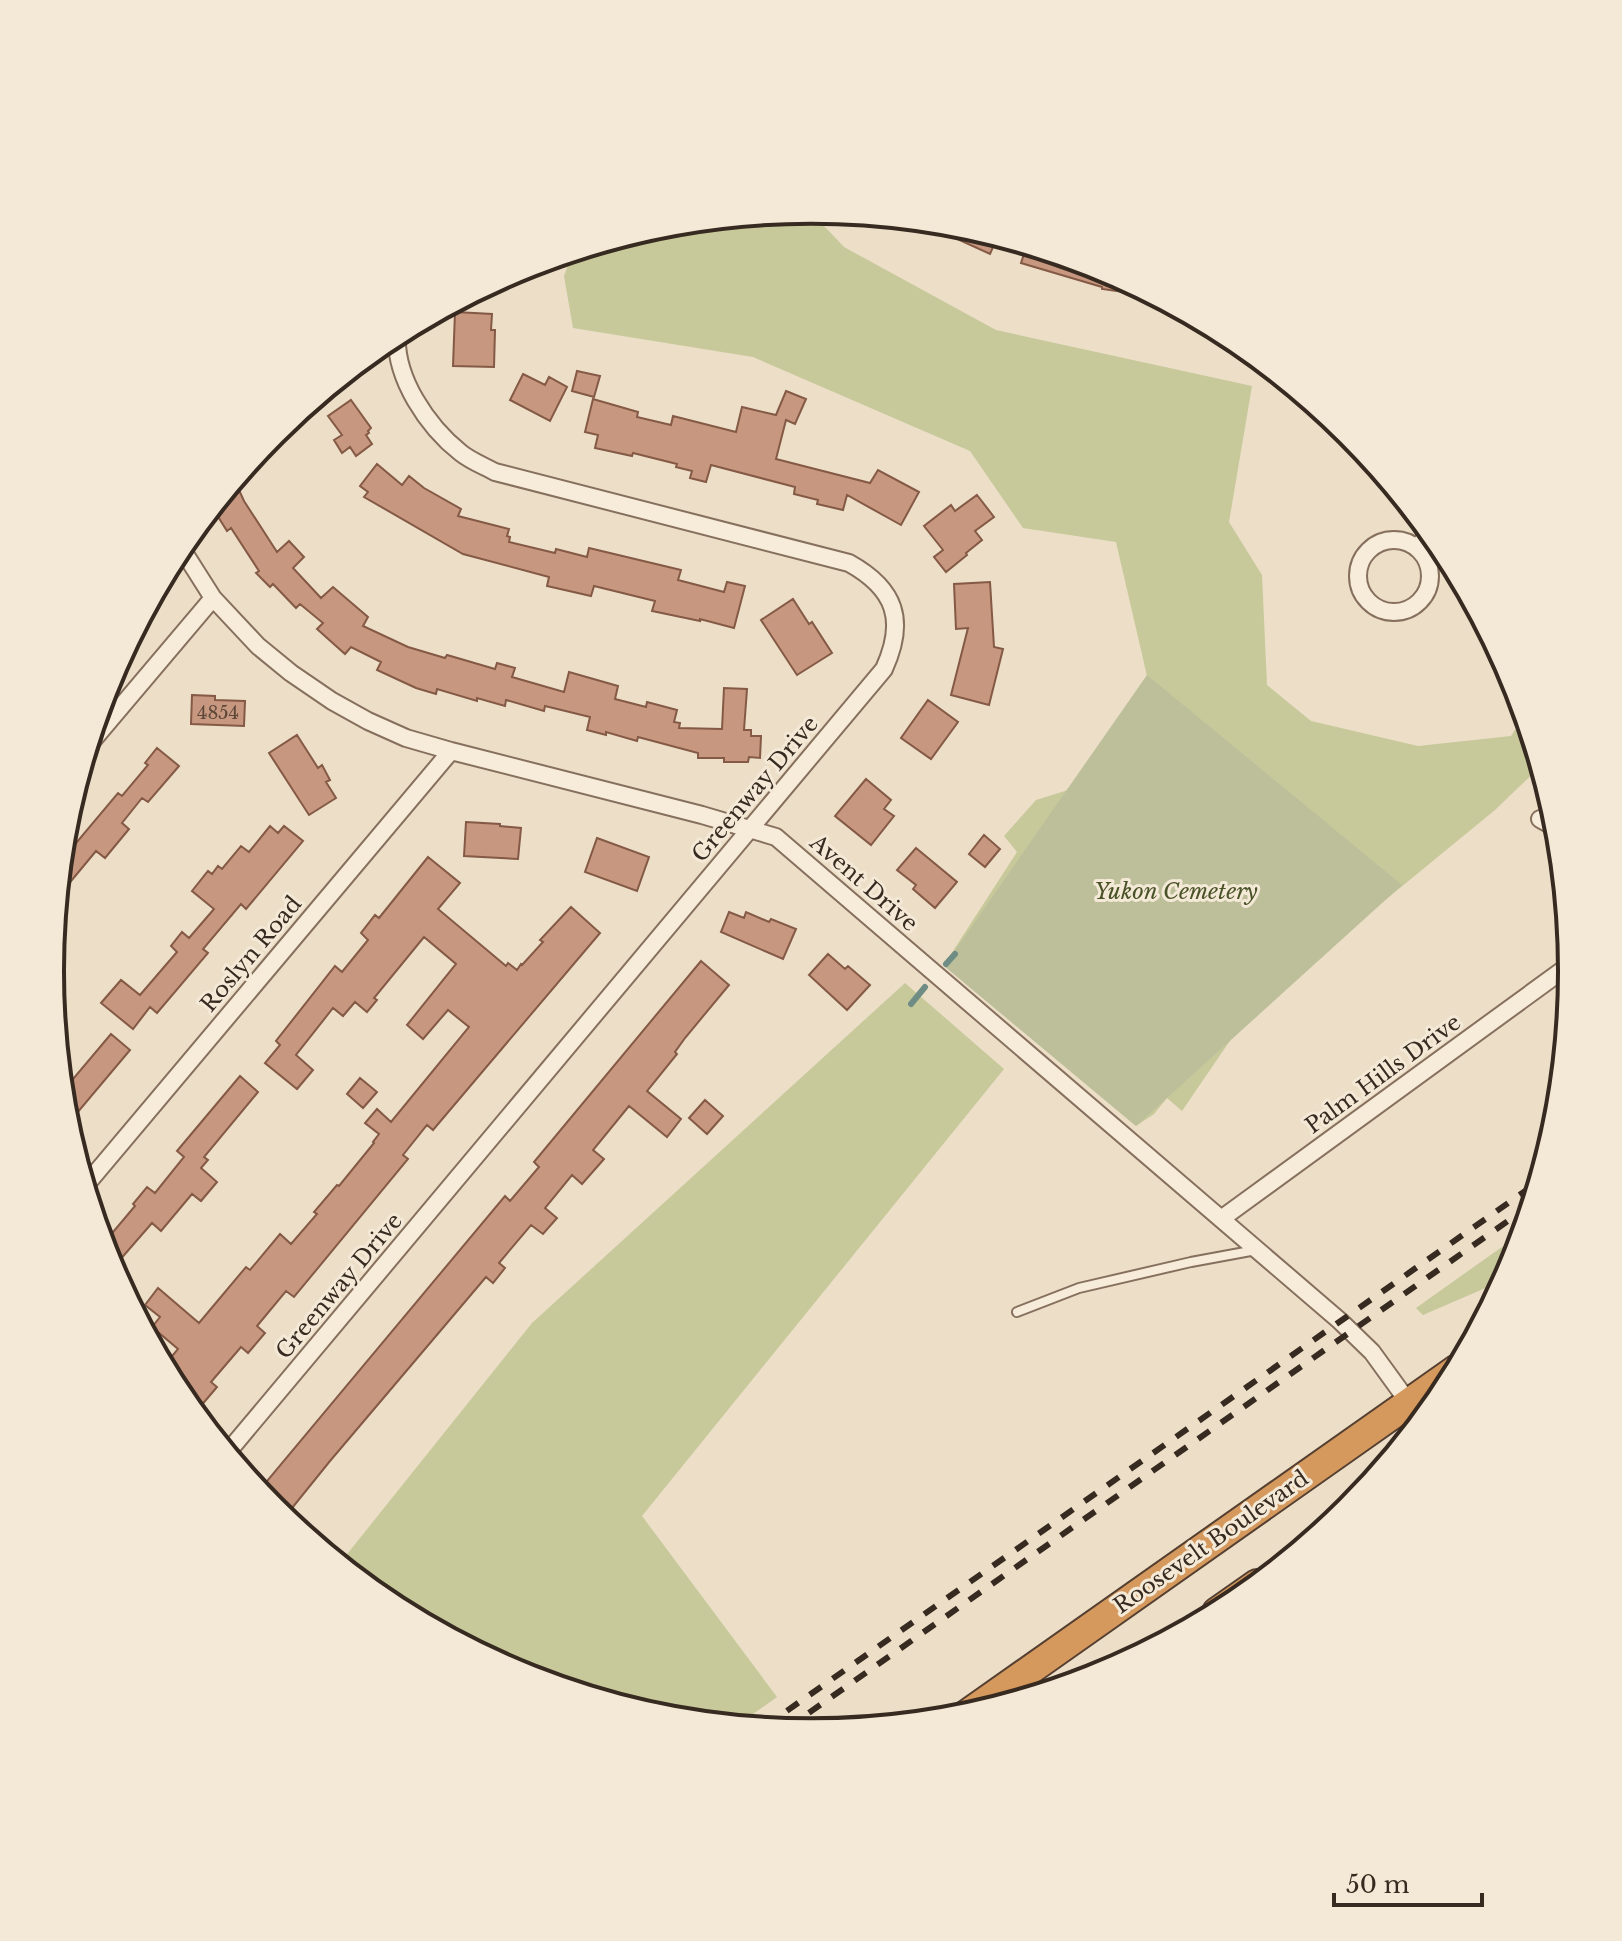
<svg xmlns="http://www.w3.org/2000/svg" width="1622" height="1941" viewBox="0 0 1622 1941" font-family="'Libre Baskerville',serif">
  <style>
    .green { fill: #c7c99b }
    .cemetery { fill: #bdbf9a }
    .lines { fill: none; stroke-linecap: round; stroke-linejoin: round }
    .stream { stroke: #6f8d84; stroke-width: 6 }
    .building { fill: #c7987f; stroke: #845945; stroke-width: 2 }
    .lane-casing { stroke: #86705d; stroke-width: 12 }
    .street-casing { stroke: #86705d; stroke-width: 20 }
    .highway-casing { stroke: #543f31; stroke-width: 32 }
    .lane { stroke: #f7ecda; stroke-width: 8 }
    .street { stroke: #f7ecda; stroke-width: 16 }
    .highway { stroke: #d5995e; stroke-width: 28 }
    .rail { stroke: #372a20; stroke-width: 6; stroke-dasharray: 14 14; stroke-linecap: butt }
    .labels { text-anchor: middle; dominant-baseline: central; stroke-width: 6; stroke-linejoin: round; paint-order: stroke }
    .number-label { font-size: 18px; fill: #5b4638 }
    .street-label { font-size: 22px; fill: #372a20; stroke: #f3e9d6 }
    .park-label { font-size: 22px; font-style: italic; fill: #4a5228; stroke: #f3e9d6 }
    .rim { fill: none; stroke: #372a20; stroke-width: 4 }
  </style>
  <rect width="100%" height="100%" fill="#ecdec7"/>
  <path class="green" d="M809,210L844,247L996,330L1252,386L1229,522L1262,575L1267,685L1311,721L1418,746L1511,736L1525,714L1541,766L1495,810L1251,1010L1182,1111L1167,1098L1154,1114L1136,1126L944,965L1017,852L1004,836L1036,800L1081,786L1147,676L1116,542L1023,528L970,451L753,357L573,328L564,276L573,251L663,224Z
    M905,983L1004,1069L642,1516L777,1697L739,1724L662,1717L519,1673L388,1603L340,1563L532,1323Z
    M1523,1232L1514,1262L1504,1280L1423,1315L1416,1308Z"/>
  <path class="cemetery" d="M1147,675L1402,885L1136,1126L944,966Z"/>
  <g class="lines">
    <path class="stream" d="M946,964L955,954
      M911,1004L925,987"/>
  </g>
  <path class="building" d="M961,225L998,236L990,254L955,238Z
    M1027,245L1103,268L1152,294L1151,296L1102,289V287L1021,263Z
    M455,312L492,314L491,330H495L494,367L453,366Z
    M577,371L600,376L594,397L572,391Z
    M523,374L545,385L549,377L567,387L550,421L510,400Z
    M786,391L806,399L795,424L786,420L776,459L870,483L878,470L919,492L901,525L847,495L843,510L817,504L818,500L794,494L795,487L711,465L706,482L690,478L692,471L676,467L677,464L633,453L632,456L595,448L598,435L585,432L593,399L638,412L637,417L671,425L673,416L736,432L742,407L776,415Z
    M351,400L371,428L368,431L369,433L366,435L372,444L356,456L350,447L342,453L334,440L342,435L328,416Z
    M377,464L402,485L409,476L424,488L461,509L458,516L509,529L507,536L510,537L509,542L555,553L556,549L587,557L589,548L681,570L678,580L724,592L727,582L745,586L734,628L700,619V621L652,611L655,601L594,586L591,596L547,586L549,577L463,554L364,497L368,492L360,486Z
    M234,479L244,501L277,552L289,541L304,557L293,568L321,598L333,587L368,617L363,626L408,647L445,658L447,655L495,669L497,663L515,668L512,677L564,692L569,672L618,686L615,699L646,707L647,702L677,710L674,722L680,723L679,728L722,729L724,688L747,689L744,730H751V736H761L760,758L749,757L748,762H724V758H698V753L638,737L637,741L606,732V735L587,730L590,717L545,706L544,711L506,700L505,706L477,698V701L437,689L436,694L416,688L377,670L381,662L351,647L345,654L317,629L323,623L300,604L296,608L273,584L270,587L256,573L259,571L231,528L227,531L212,507Z
    M977,495L994,517L975,531L982,540L966,553L967,555L946,572L934,557L943,550L924,526L951,505L955,511Z
    M990,582L994,647L1003,649L989,705L951,695L968,628L956,629L954,584Z
    M793,599L809,624L812,622L832,653L797,675L761,620Z
    M192,695L215,696V700L245,701L244,726L191,724Z
    M928,700L958,722L931,759L901,738Z
    M297,735L318,768L322,765L330,780L326,782L336,798L309,815L269,753Z
    M157,748L179,766L148,802L142,798L122,823L129,829L105,858L96,851L57,898L61,861L118,793L122,796L148,765L145,763Z
    M866,779L891,800L884,809L894,816L871,845L835,816Z
    M466,822L500,824V826L521,828L518,859L464,856Z
    M270,826L278,833L284,826L303,841L246,909L241,904L203,949L208,953L157,1013L150,1007L133,1029L101,1003L121,980L140,995L177,952L171,946L182,932L189,938L214,909L192,891L208,871L212,874L218,866L222,869L241,846L249,852Z
    M984,835L1000,849L985,867L969,854Z
    M597,838L649,857L637,891L585,872Z
    M916,848L957,882L935,908L913,889L916,885L897,870Z
    M428,857L460,883L438,909L506,966L508,963L517,970L521,964L522,965L543,942L540,940L571,907L600,933L433,1130L427,1125L403,1155L408,1159L294,1297L286,1291L257,1326L265,1333L248,1353L241,1347L211,1382L217,1387L200,1407L173,1384L164,1366L178,1349L152,1327L160,1317L145,1305L158,1288L199,1323L246,1267L250,1270L280,1234L291,1244L317,1214L314,1212L337,1185L339,1186L374,1143L373,1142L379,1134L365,1123L377,1109L391,1122L469,1027L448,1010L423,1039L407,1025L456,964L424,937L374,998L377,1000L367,1012L355,1002L343,1016L333,1008L296,1055L313,1070L297,1089L265,1063L280,1045L276,1041L335,966L342,972L368,940L361,933L375,915L379,918Z
    M729,912L744,918L746,912L769,922L771,919L796,929L783,959L721,932Z
    M828,954L845,969L848,966L870,985L847,1010L809,975Z
    M701,961L729,985L685,1038L675,1052L677,1054L647,1091L681,1119L667,1137L629,1106L593,1150L604,1159L582,1184L572,1175L545,1208L557,1218L543,1234L531,1225L499,1263L505,1268L493,1283L486,1277L330,1461L284,1518L273,1508L259,1492L267,1481L505,1196L510,1201L539,1167L534,1162Z
    M111,1034L130,1050L67,1125L62,1092Z
    M240,1076L258,1092L204,1157L208,1160L201,1168L217,1182L201,1201L192,1194L161,1231L152,1223L112,1269L103,1244L135,1206L133,1204L147,1187L155,1193L184,1157L177,1151Z
    M360,1078L377,1092L363,1108L347,1094Z
    M705,1100L723,1116L707,1134L689,1118Z"/>
  <g class="lines">
    <g class="lane-casing">
      <path id="lane" d="M1017,1312L1079,1288L1191,1262L1256,1250"/>
    </g>
    <g class="street-casing">
      <path id="street" d="M1358 576a36 36 0 1 1 72 0a36 36 0 1 1-72 0Z
        M180,546L213,598L258,646L291,673L332,701L368,721L406,738L451,751L702,815L776,837L1340,1321L1372,1352L1409,1403L1412,1432
        M1417,548L1430,532
        M87,747L213,598
        M1540,819L1558,829
        M85,1186L451,751
        M1221,1219L1571,964
        M227,1453L884,669C906,621 896,589 849,563L495,472C484,466 471,461 461,453C428,427 394,378 397,333"/>
    </g>
    <g class="highway-casing">
      <path id="highway" d="M1217,1612L1257,1584
        M966,1715L1457,1369"/>
    </g>
    <use href="#lane" class="lane"/>
    <use href="#street" class="street"/>
    <use href="#highway" class="highway"/>
    <path class="rail" d="M764,1727L1538,1182
      M786,1729L1532,1204"/>
  </g>
  <g class="labels">
    <g class="number-label">
      <text x="218" y="713">4854</text>
    </g>
    <g class="street-label">
      <text transform="translate(755 789) rotate(-50)">Greenway Drive</text>
      <text transform="translate(864 883) rotate(41)">Avent Drive</text>
      <text transform="translate(251 954) rotate(-50)">Roslyn Road</text>
      <text transform="translate(1383 1074) rotate(-36)">Palm Hills Drive</text>
      <text transform="translate(339 1286) rotate(-50)">Greenway Drive</text>
      <text transform="translate(1211 1542) rotate(-35)">Roosevelt Boulevard</text>
    </g>
    <g class="park-label">
      <text x="1176" y="891">Yukon Cemetery</text>
    </g>
  </g>
  <path d="M0 0H1622V1941H0ZM64 971a747 747 0 1 1 1494 0a747 747 0 1 1-1494 0Z" fill="#f3e9d6" fill-rule="evenodd"/>
  <path class="rim" d="M64 971a747 747 0 1 1 1494 0a747 747 0 1 1-1494 0Z"/>
  <path d="M1334 1893v12h148v-12" fill="none" stroke="#372a20" stroke-width="4"/>
  <text x="1346" y="1893" font-size="24" fill="#372a20" stroke="#f3e9d6" stroke-width="6" paint-order="stroke">50 m</text>
</svg>
